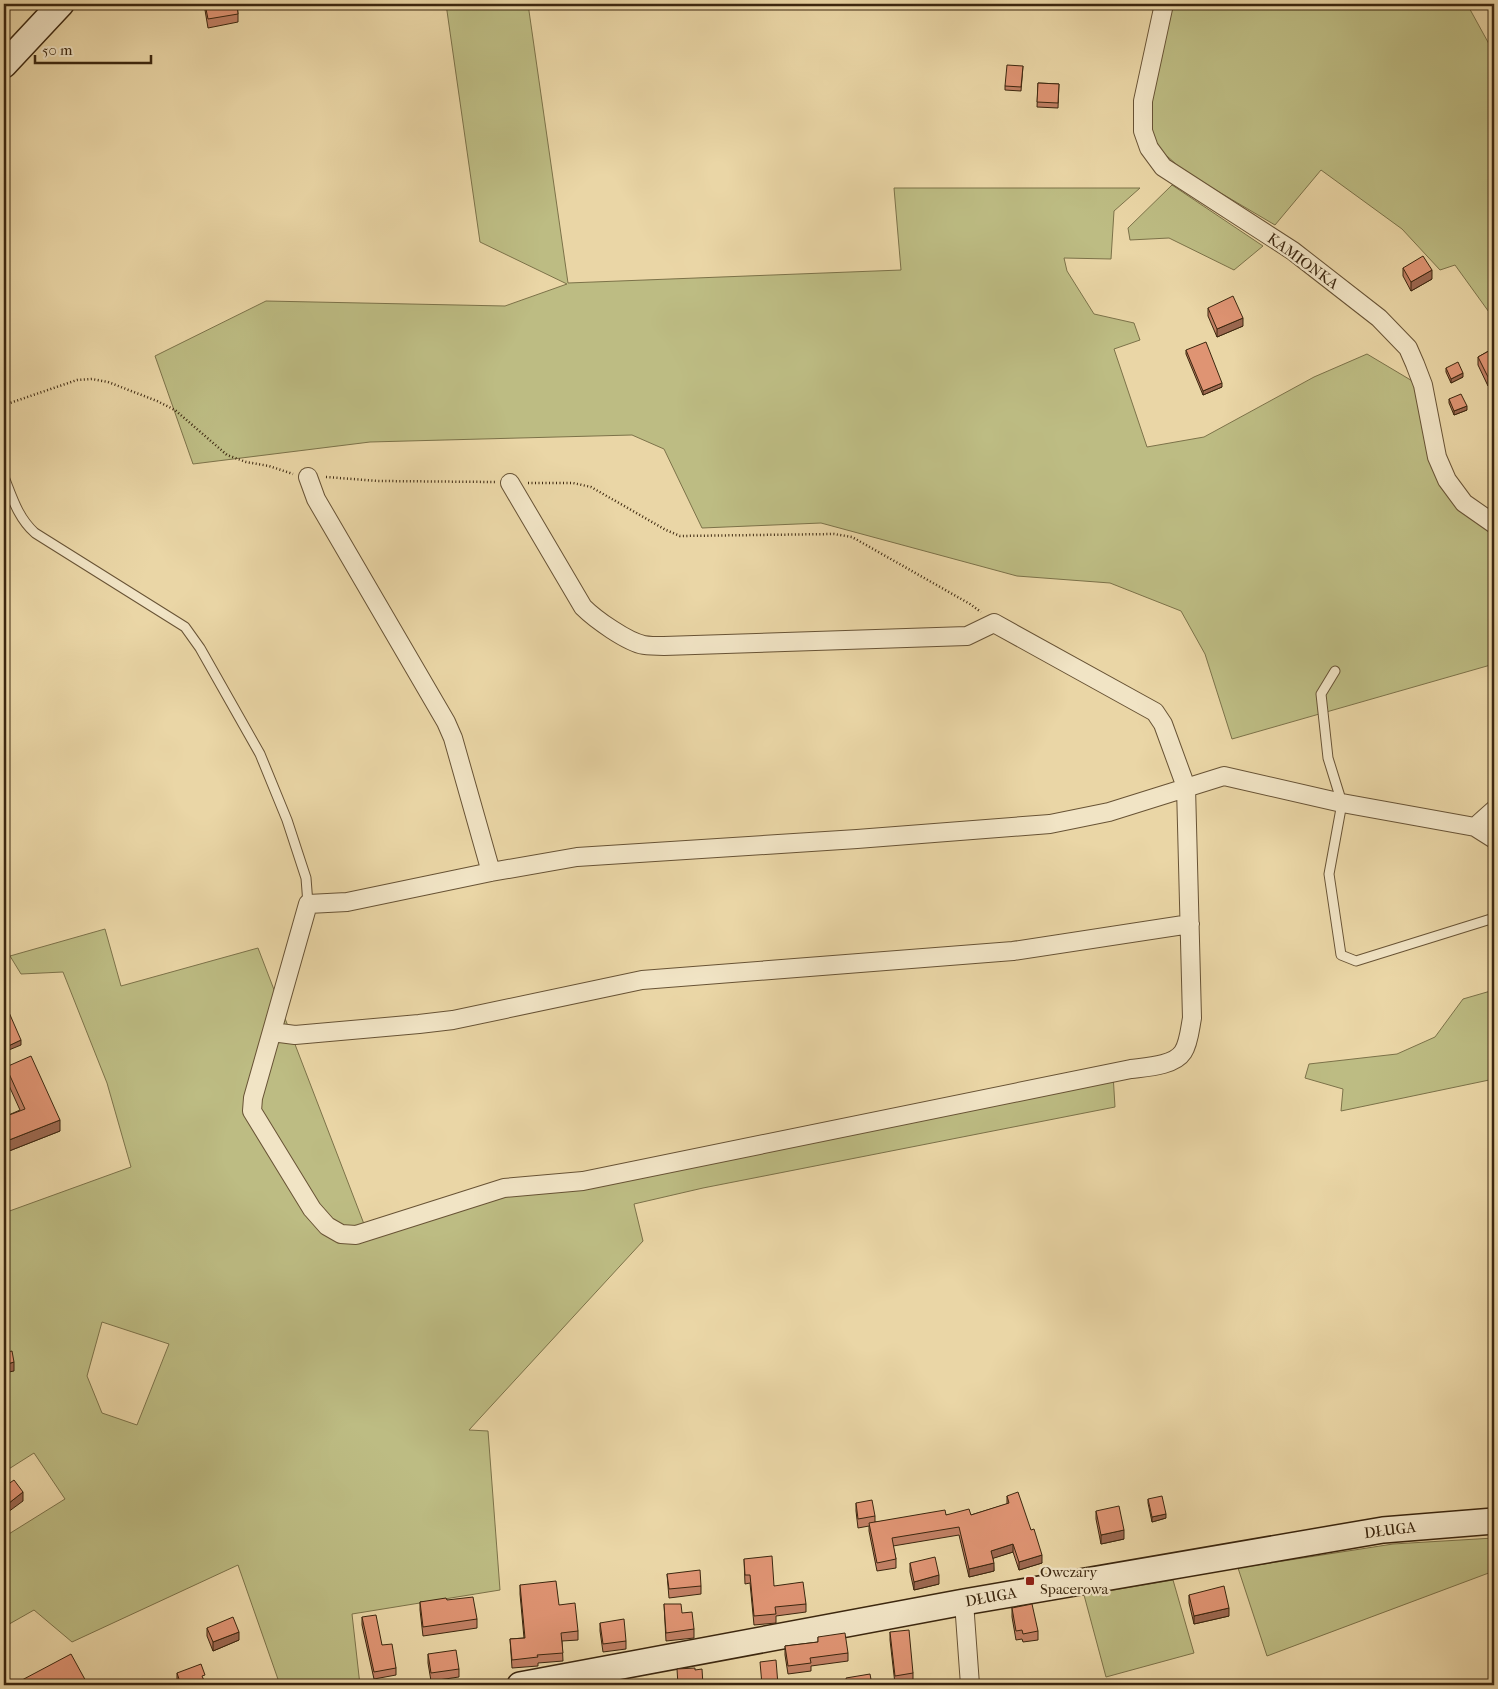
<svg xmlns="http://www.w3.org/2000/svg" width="1498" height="1689" viewBox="0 0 1498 1689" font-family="'IM FELL French Canon',serif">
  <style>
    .green { fill: #bdbc83; stroke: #7c7249; fill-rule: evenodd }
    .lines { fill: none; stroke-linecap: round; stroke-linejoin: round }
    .lane-casing { stroke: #685335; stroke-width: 11 }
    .street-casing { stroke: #685335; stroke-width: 20 }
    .secondary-casing { stroke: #3c270f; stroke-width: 28 }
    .path { stroke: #3c270f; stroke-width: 2.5; stroke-dasharray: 1 2.5; stroke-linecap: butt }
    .lane { stroke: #f1e4c5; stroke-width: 9 }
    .street { stroke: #f1e4c5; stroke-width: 18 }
    .secondary { stroke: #f1e4c5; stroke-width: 25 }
    .wall { fill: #c07f63; stroke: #3c270f }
    .shaded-wall { fill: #9c6850; stroke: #3c270f }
    .building { fill: #df9473; stroke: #3c270f }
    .poi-dot { fill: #8f2418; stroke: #f1e4c5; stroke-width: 2 }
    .labels { text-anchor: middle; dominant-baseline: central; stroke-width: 4.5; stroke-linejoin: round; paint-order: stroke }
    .street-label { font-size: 15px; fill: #3c270f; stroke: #f1e4c5 }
    .poi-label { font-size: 15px; fill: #3c270f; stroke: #f1e4c5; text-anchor: start }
  </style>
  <rect width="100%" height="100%" fill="#ead6a6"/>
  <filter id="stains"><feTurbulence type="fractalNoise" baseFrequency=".004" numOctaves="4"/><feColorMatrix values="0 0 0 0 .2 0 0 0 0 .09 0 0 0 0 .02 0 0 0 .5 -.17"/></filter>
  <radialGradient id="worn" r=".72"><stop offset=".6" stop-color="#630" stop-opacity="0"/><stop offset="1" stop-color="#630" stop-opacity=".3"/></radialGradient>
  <path class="green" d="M446,4H528L568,283L901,270L894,188H1140L1114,211L1111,259L1064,258L1067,271L1094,314L1134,323L1140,340L1114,349L1147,447L1204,437L1314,377L1367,354L1414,382L1438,471L1494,529V664L1232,739L1205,654L1181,611L1110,583L1017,576L821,523L702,528L664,449L632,435L370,442L193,464L155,356L266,301L505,306L567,284L480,242Z
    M1171,4H1467L1494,53V319L1455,265L1440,270L1402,229L1321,170L1275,225L1185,172L1159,149L1148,122Z
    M1172,185L1263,246L1234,270L1169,238L1130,240L1128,228Z
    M105,929L121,986L258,948L364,1224L1113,1074L1115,1107L703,1188L634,1204L643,1241L469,1430L488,1431L500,1590L352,1614L360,1685H280L238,1565L72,1642L34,1610L4,1627V1537L65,1499L34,1453L4,1472V1213L131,1167L107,1083L63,972L21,974L10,956ZM102,1322L169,1344L137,1425L102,1413L87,1376Z
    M1494,990V1079L1341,1111L1343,1089L1305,1078L1309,1064L1397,1054L1435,1037L1463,999Z
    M1494,1538V1571L1267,1656L1238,1568L1393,1544Z
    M1173,1580L1194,1653L1106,1677L1084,1595Z"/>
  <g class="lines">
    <g class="lane-casing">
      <path id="lane" d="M4,477C12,497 18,518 35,533L185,627L200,648L260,754L287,820L306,878L308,904
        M1335,671L1321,694L1328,758L1342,803L1329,874L1341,955L1356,961L1494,918
        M1494,708V710"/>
    </g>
    <g class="street-casing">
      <path id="street" d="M1164,4L1143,101V131L1149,148L1163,167L1293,251L1379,318L1408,348L1415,364L1423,385L1437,457L1447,480L1464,503L1494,524
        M308,477L316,499L446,722L453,738L491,872
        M510,483L583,607C595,619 627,642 644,645C650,646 657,646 664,646L967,636L994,623L1155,712L1163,724L1186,787L1192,1018C1190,1028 1189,1043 1183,1052C1174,1066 1146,1067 1131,1069L583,1181L504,1188L356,1235L341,1234L327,1226L312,1209L252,1111L253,1098L308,904L347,902L491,872L577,857L857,839L1050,824L1109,812L1224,776L1342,803L1475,827L1494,839
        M1475,827L1494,810
        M272,1032L295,1035L419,1024L453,1020L642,980L1013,951L1190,924
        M964,1602L970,1685"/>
    </g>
    <g class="secondary-casing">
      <path id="secondary" d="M4,65L61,4
        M520,1685L964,1602L1383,1530L1494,1521"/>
    </g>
    <path class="path" d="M4,405L77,380L92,379L108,382L157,401L175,410L227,455L246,462L269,466L293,474
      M326,477L379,481L495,482
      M528,483H573L591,487L666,530L680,536L834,534L852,537L970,604L981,612
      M4,1682L6,1685"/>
    <use href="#lane" class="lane"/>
    <use href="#street" class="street"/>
    <use href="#secondary" class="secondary"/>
  </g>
  <path class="wall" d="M204,4H237L238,14V22L208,28Z
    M1023,66L1021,91L1005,90V86Z
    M1038,83L1059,84L1058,108L1037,107Z
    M1403,268L1432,279L1411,291L1403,276Z
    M1208,308L1243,326L1217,337L1208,316Z
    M1494,348V383L1488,386L1478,365V357Z
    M1186,350L1222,387L1203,395L1186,354Z
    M1446,368L1463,377L1451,383L1446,372Z
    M1449,399L1467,410L1454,415L1449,403Z
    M6,1067L60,1131L4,1153V1117L20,1110L6,1079Z
    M1007,1496L1042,1563L1019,1570L1013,1552L993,1558L994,1571L969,1577L959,1535L893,1546L896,1559V1568L877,1571L869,1531V1526L858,1528L856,1511V1503L875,1516V1522L946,1515H971L1007,1504Z
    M1148,1499L1166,1518L1152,1522L1148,1503Z
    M1096,1511L1124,1539L1101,1544L1096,1519Z
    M744,1559L774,1586L806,1604V1612L776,1616V1623L754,1625L750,1583L745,1584Z
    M910,1563L939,1584L914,1590L910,1572Z
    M667,1574L701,1586V1594L669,1598Z
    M520,1585L559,1605L578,1631V1640L562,1641L563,1661L538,1663V1666L512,1668L510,1639L524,1638L520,1594Z
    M1189,1595L1229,1616L1194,1624L1189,1603Z
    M447,1600L477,1619V1628L423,1636L420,1610V1602Z
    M664,1604L682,1613L694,1629V1638L666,1641Z
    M1012,1608L1038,1631V1640L1023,1642L1022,1639L1016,1640L1012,1617Z
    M362,1617L382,1645L396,1668V1675L374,1679L362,1625Z
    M600,1623L626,1641V1649L603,1652L600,1631Z
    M207,1628L239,1640L213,1651L207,1636Z
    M890,1632L913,1673V1681L895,1684L890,1640Z
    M818,1637L848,1653V1661L811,1666V1671L788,1674L785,1655V1646L818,1642Z
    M428,1654L459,1669V1677L431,1681L428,1663Z
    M177,1673L205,1682L206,1685H178L177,1682Z"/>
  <path class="shaded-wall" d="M1432,270V279L1411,291V282Z
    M1243,318V326L1217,337V329Z
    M1463,373V377L1451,383V379Z
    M1494,374V383L1488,386V377Z
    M1222,383V387L1203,395V391Z
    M1467,406V410L1454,415V411Z
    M21,1040V1045L4,1052V1048Z
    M60,1120V1131L4,1153V1142Z
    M14,1362V1371L4,1373V1365Z
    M23,1492V1501L4,1515V1507Z
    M1166,1514V1518L1152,1522V1517Z
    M1124,1530V1539L1101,1544V1535Z
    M1013,1544V1552L991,1559V1551Z
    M1042,1555V1563L1019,1570V1562Z
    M994,1563V1571L969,1577V1569Z
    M939,1575V1584L914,1590V1582Z
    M1229,1608V1616L1194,1624V1616Z
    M239,1632V1640L213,1651V1642Z"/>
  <path class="building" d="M205,4H237L238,14L208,19Z
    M1007,65L1023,66L1021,87L1005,86Z
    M1038,83L1059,84L1058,103L1037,102Z
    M1423,256L1432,270L1411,282L1403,268Z
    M1233,296L1243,318L1217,329L1208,308Z
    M1206,342L1222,383L1203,391L1186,350Z
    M1494,348V374L1488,377L1478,357Z
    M1458,362L1463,373L1451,379L1446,368Z
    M1461,394L1467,406L1454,411L1449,399Z
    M4,1001L21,1040L4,1048Z
    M31,1056L60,1120L4,1142V1117L25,1109L6,1067Z
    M12,1351L14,1362L4,1365V1353Z
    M14,1480L23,1492L4,1507V1487Z
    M1018,1492L1031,1530L1034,1529L1042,1555L1019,1562L1013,1544L991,1551L994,1563L969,1569L959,1527L892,1538L896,1559L877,1563L869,1523L945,1510L946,1515L969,1509L971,1515L1009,1503L1007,1496Z
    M1162,1496L1166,1514L1152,1517L1148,1499Z
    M872,1500L875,1516L858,1519L856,1503Z
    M1119,1506L1124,1530L1101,1535L1096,1511Z
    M772,1556L774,1586L803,1582L806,1604L775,1607L776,1614L754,1616L750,1575H745L744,1559Z
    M935,1557L939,1575L914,1582L910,1563Z
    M700,1570L701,1586L669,1589L667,1574Z
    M556,1581L559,1605L575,1603L578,1631L561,1633L563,1653L537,1655L538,1657L512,1660L510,1639L525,1638L520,1585Z
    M1224,1586L1229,1608L1194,1616L1189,1595Z
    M473,1597L477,1619L423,1627L420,1602L446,1598L447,1600Z
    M664,1604H681L682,1613L692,1612L694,1629L666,1633Z
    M1032,1604L1038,1631L1023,1634L1022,1630L1016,1631L1012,1608Z
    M376,1615L382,1645L392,1644L396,1668L374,1672L362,1617Z
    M233,1617L239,1632L213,1642L207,1628Z
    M624,1619L626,1641L603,1644L600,1623Z
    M909,1630L913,1673L895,1676L890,1632Z
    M845,1633L848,1653L810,1658L811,1663L788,1666L785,1646L818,1642V1637Z
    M456,1650L459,1669L431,1673L428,1654Z
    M71,1654L88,1685H25L22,1680Z
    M776,1660L778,1685H762L760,1662Z
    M201,1664L205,1675L202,1676L206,1685H185L184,1684L181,1685L177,1673Z
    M695,1668V1670L702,1669L703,1685H678L677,1669Z
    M870,1674L872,1685H847L846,1678Z
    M155,1681L156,1685H145Z"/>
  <rect class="poi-dot" x="1025" y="1576" width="10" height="10" rx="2.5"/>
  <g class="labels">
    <g class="street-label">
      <text transform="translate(1303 261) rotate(36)">KAMIONKA</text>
      <text transform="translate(1390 1530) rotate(-7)">DŁUGA</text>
      <text transform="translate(991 1597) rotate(-10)">DŁUGA</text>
    </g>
    <g class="poi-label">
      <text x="1040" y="1572">Owczary<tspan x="1040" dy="17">Spacerowa</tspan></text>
    </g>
  </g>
  <rect width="1498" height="1689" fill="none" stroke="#ead6a6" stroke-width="20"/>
  <rect x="5" y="5" width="1488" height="1679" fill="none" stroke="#3c270f" stroke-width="2.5"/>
  <rect x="10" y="10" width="1478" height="1669" fill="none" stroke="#3c270f"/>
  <path d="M35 55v8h116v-8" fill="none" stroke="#3c270f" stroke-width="2.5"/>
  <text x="42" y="55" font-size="15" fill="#3c270f" stroke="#f1e4c5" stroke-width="4" paint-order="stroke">50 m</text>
  <rect width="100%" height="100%" filter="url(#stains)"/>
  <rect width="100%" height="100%" fill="url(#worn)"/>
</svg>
